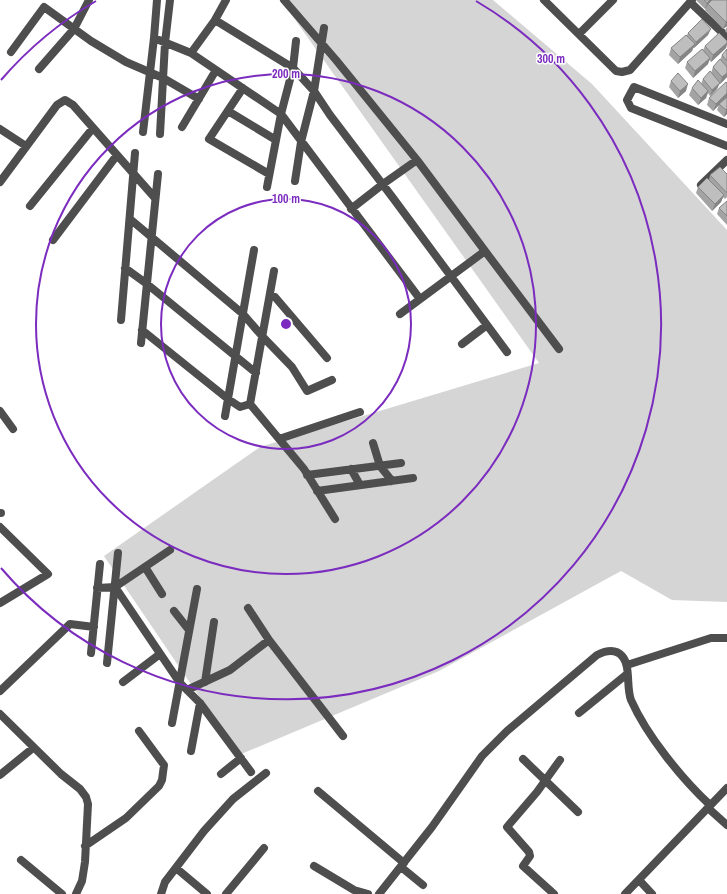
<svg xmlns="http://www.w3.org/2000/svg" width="727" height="894" viewBox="0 0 727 894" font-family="'Archivo Narrow',sans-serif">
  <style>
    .green { fill: #d5d5d5 }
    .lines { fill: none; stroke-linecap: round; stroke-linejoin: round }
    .street { stroke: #4e4e4e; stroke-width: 8 }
    .wall { fill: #a3a3a3 }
    .shaded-wall { fill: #858585 }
    .building { fill: #bebebe; stroke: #858585 }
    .ring { fill: none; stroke: #7b2cbf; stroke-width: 2 }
    .centre { fill: #7b2cbf; stroke: #fff; stroke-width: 2 }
    .ring-label { font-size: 12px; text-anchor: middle; font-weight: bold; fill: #7b2cbf; stroke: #fff; stroke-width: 3; stroke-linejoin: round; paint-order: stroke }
  </style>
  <rect width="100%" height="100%" fill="#fff"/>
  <path class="green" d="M281,0H493L592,84L727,230V602L672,600L621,571L439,671L239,755L104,556L260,447L539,363Z"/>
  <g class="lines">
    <path class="street" d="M284,0L336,60L417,160
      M544,0L616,71L622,72L630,70L692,0
      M690,2L727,37
      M215,20L226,0
      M579,34L613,0
      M154,38L191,53L281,114L420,299
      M11,52L44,7L91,41L126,62L163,78L199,99
      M191,53L215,20L293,68L314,91L330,115L393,198L507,352
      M39,69L74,29L89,0
      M243,88L209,139L269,174
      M228,111L276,140
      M727,124L634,87L627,100L631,108L727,146
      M182,127L216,70
      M0,129L26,146
      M143,132L154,38L157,0
      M160,134L165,43L170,0
      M295,181L301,142L314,91L324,28
      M0,182L57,105L65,100L73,105L155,198
      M701,185L727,160
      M267,187L281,114L293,68L296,41
      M30,206L93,128
      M351,209L383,184L417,160L485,251L400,314
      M130,219L243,314L262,336L292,367L307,391L332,380
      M53,240L117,155
      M485,251L559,349
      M125,268L147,284L256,373
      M270,295L275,297L327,358
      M121,320L135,153
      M142,330L228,399L240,407L250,404L274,271
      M141,343L158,174
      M462,344L487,325
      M250,404L304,469L335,519
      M0,411L13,429
      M225,416L254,250
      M279,439L360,412
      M373,443L380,466L392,481
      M351,469L360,485
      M307,475L401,463
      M317,491L413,478
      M0,513H1
      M0,527L48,574L0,603
      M145,567L162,594
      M115,587L180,683L200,703L251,772
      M97,588L115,587L170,550
      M248,608L269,640L343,736
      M174,611L189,630
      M91,653L100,564
      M107,663L118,553
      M627,665L711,638H727
      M123,682L160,654
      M205,682L214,622
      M187,690L230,670L269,640
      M0,691L70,624L94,627
      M579,713L627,674
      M0,714L61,774L80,789L86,797L88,804L85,862L82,881L76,894
      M172,723L197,589
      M191,751L200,703
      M523,759L578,812
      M221,774L241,758
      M0,775L33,748
      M318,791L404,863
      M708,808L727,825
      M85,846L126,818L159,786L162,780L164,765L139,731
      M21,860L62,894
      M314,866L354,890L368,894
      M401,867L423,885
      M176,868L207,894
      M639,880L652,894
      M161,894L165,882L204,831L233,799L266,773
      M226,894L264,848
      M379,894L432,827L482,756L507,731L597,655C605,651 615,648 622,656C631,666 626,687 631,700C647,736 682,779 710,805
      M554,894L523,866L530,856L529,852L507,827L537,792L560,760
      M625,894L727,788"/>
  </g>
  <path class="wall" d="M696,0H727V33L725,31L727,26L723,29L705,10L706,8L705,9Z
    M688,33L708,35L694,48H693L692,51L678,64L669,55L671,48L687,35Z
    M727,41V45L726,48L711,62L709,60L708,64L693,78L685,68L687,62L703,50L705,46Z
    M727,49V77L720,84L719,83L717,89L710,96L708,93L706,98L698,105L689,95L692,88L701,84L703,79L711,73L713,67L720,60L722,55Z
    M671,81L686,91L678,98L669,87Z
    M727,83V114L724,117L717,110L719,105L713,111L707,105L709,98Z
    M727,174V197L725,199L723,197L721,202L712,211L696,193L698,187L709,180L710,175Z
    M727,201V225L717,214L719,208Z"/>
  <path class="shaded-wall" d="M710,0H715L708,4L706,8L705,9L707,3Z
    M727,21V26L723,29L726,22Z
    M711,29L708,35L694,48L696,42Z
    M727,43L726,48L711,62L713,55Z
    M695,44L692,51L678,64L680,57Z
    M710,58L708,64L693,78L695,71Z
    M727,73V77L720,84L722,77Z
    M720,83L717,89L710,96L712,90Z
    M688,84L686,91L678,98L680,91Z
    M708,91L706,98L698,105L701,98Z
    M727,93V97L719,104V105L713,111L716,104Z
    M727,109V114L724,117L726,110Z
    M724,195L721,202L712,211L715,204Z"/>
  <path class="building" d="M704,0H710L707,3Z
    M712,0H727V21L726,22L708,4Z
    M702,19L711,29L696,42L688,33Z
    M719,33L727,41V43L713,55L705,46Z
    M686,35L695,44L680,57L671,48Z
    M702,49L710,58L695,71L687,62Z
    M727,49V61L722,55Z
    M720,59L727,67V73L722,77L713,67Z
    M710,71L720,83L712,90L703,79Z
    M678,73L688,84L680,91L671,81Z
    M698,80L708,91L701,98L692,88Z
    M726,82L727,83V93L716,104L709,98Z
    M727,97V109L726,110L719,104Z
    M720,167L727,174V193L710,175Z
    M707,178L724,195L715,204L698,187Z
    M727,201V216L719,208Z"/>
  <g class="ring">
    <circle cx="286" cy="324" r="125"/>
    <circle cx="286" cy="324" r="250"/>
    <path d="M1 80A375 375 0 0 1 96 1M476 1A375 375 0 1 1 1 568"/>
  </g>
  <circle cx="286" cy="324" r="6" class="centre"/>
  <g class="ring-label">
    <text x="551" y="63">300 m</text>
    <text x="286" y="78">200 m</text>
    <text x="286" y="203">100 m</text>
  </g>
</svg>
